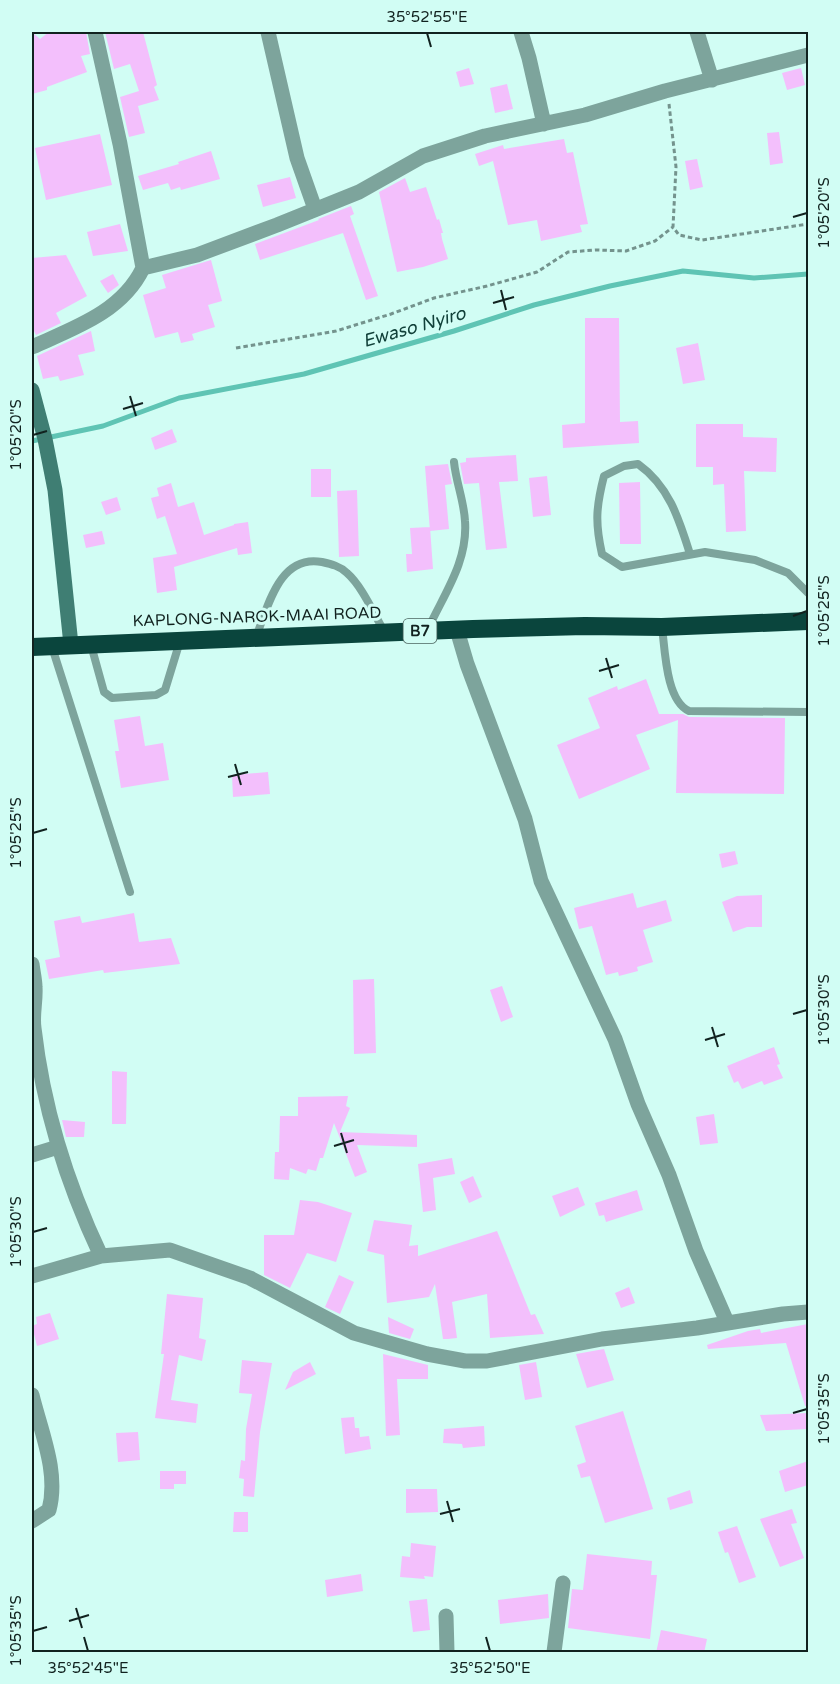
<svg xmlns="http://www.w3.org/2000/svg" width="840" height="1684" viewBox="0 0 840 1684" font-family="'Varela Round',sans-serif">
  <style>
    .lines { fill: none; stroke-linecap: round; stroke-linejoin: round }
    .stream { stroke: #5fc4b4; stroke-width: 5 }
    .building { fill: #f3bffc }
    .path { stroke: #74938d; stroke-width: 3; stroke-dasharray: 4.5 3; stroke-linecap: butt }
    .lane { stroke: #7da49c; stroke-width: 8 }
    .street { stroke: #7da49c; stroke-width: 15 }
    .secondary { stroke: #3f7e73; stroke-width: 15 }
    .highway { stroke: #0a453d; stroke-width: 18 }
    .ticks { fill: none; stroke: #11221f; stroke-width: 2 }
    .labels { text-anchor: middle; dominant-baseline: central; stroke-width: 6; stroke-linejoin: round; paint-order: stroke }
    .shield { fill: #d1fdf4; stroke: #4b645f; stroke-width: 1.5 }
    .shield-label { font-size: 15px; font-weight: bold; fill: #11221f }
    .street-label { font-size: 16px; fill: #11221f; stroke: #d1fdf4 }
    .water-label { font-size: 18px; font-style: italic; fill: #114039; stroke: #d1fdf4 }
    .neatline { fill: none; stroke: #11221f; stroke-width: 2 }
    .ticks-label { font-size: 15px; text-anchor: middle; fill: #11221f }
  </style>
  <rect width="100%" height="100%" fill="#d1fdf4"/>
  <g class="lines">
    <path class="stream" d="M32,441L103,426L179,398L304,374L454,331L534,305L610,286L683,271L754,278L808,274"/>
  </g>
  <path class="building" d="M32,32L40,39L49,32H86L90,54L81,56L87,72L47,87V90L32,94Z
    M105,32H143L157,85L154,87L159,100L138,106L145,133L129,137L120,97L139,91L130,64L114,69Z
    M469,68L474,84L460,87L456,72Z
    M801,68L805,85L787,90L782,73Z
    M507,84L513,109L495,113L490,88Z
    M779,132L783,163L770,165L767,133Z
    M100,134L112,185L46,200L35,148Z
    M564,139L567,153L573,152L588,224L580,225L582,232L541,241L537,220L508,225L493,161L479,166L475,154L503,145L504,149Z
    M211,151L220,179L181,190L180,187L171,190L168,183L143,190L138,176L179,164L178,162Z
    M697,159L703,187L690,190L685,161Z
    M290,177L296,198L263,207L257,185Z
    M405,178L410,192L426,187L437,220L439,219L443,233H441L442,239L448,259L423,267L397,272L379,192Z
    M351,206L354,214L350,216L378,296L366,300L343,233L260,260L255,244L319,220L318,219Z
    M120,224L128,251L93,256L87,232Z
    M66,255L87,296L56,313L61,323L36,335L32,327V258Z
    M211,260L222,301L208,305L215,327L192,334L194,340L181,343L178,332L155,338L143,295L166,288L162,275Z
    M113,274L119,285L108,293L100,281Z
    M585,318H619L620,422L638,421L639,443L563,448L562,425L585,423Z
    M91,331L95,351L78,355L84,375L60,381L58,376L43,379L37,356Z
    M698,343L705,380L683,384L676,348Z
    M696,424H743V437L777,438L776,472L744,471L746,531L726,532L724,484L713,485V467H696Z
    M172,429L177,442L155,450L151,438Z
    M516,455L518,481L499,482L507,548L486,550L479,483L464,484L460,463L466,462V458Z
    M448,464L452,484L445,485L449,529L430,531L425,466Z
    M311,469H331V497H311Z
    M547,476L551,515L533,517L529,478Z
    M640,482L641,544H620L619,483Z
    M171,483L178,507L194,502L204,535L234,525V524L248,522L252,553L238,555L237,548L174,567L177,590L157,593L153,558L177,554L165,516L157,519L151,498L159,496L157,488Z
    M357,490L359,556L339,557L337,491Z
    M117,497L121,510L106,515L101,502Z
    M430,527L433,569L407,572L406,554H412L410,528Z
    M102,531L105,544L86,548L83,535Z
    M646,679L659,714H683L689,717L785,718L784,794L676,793L678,720L636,735L650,769L579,799L557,745L600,728L588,698L617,686L618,690Z
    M140,716L145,746L163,743L169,780L121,788L115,751H119L114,720Z
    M268,772L270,794L233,797L232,775Z
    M735,851L738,864L722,868L719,854Z
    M633,893L637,908L666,900L672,921L643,930L653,962L637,967L638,971L619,976L618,972L606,975L592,926L579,929L574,908Z
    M762,895V927H747L733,932L722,902L737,896Z
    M134,913L139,942L171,938L180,964L104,973L103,970L49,979L45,960L60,957L54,921L80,916L82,923Z
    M374,979L376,1053L354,1054L353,980Z
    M502,986L513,1017L501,1022L490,990Z
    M774,1047L780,1064L777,1065L783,1078L764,1085L762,1081L742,1089L738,1081L734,1083L727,1066Z
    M112,1071L127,1072L126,1124H112Z
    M348,1096L346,1106L350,1108L340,1132L417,1135V1147L357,1145L367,1172L355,1177L334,1123L323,1158H320L316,1171L308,1169L306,1174L290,1168L289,1180L274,1179L275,1152H279L280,1116H298V1097Z
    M714,1114L718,1143L700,1145L696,1117Z
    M62,1120L85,1122L84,1137H66Z
    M452,1158L455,1174L433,1178L436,1210L423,1212L418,1164Z
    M473,1176L482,1197L469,1203L460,1182Z
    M578,1187L585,1205L560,1217L552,1196Z
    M637,1190L643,1210L606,1222L604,1215L599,1216L595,1203Z
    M300,1200L318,1202L352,1213L336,1262L307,1253L290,1288L264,1275V1235H294Z
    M374,1220L412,1225L409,1246L418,1245V1256L497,1231L531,1315L535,1314L544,1334L490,1338L487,1294L452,1302L457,1338L448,1339H443L435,1284L429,1297L387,1303L384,1255L367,1251Z
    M339,1275L354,1282L340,1314L325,1307Z
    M629,1287L635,1303L621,1308L615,1293Z
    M167,1294L203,1298L199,1338L206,1340L202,1361L179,1355L171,1400L198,1404L196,1423L155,1418L164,1354H161Z
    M50,1313L59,1339L37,1346L32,1326L37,1324L36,1317Z
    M388,1317L414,1329L410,1339L389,1333Z
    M808,1324V1406H805L786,1343L708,1349L707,1345L748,1331L760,1329L761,1333Z
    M604,1349L614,1380L587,1388L576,1354Z
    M383,1354L428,1365V1379H397L400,1435L386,1436Z
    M242,1360L272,1363L260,1432L254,1497L243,1496L244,1479L239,1478L241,1460L245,1461L246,1429L252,1394L239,1393Z
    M310,1362L316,1374L285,1390L293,1372Z
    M536,1362L542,1397L525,1400L519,1365Z
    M623,1411L653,1509L605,1523L590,1476L581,1478L577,1465L586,1462L575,1426Z
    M808,1413V1429L766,1431L760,1415Z
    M354,1417L355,1428H359L360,1437L369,1436L371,1449L345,1454L341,1418Z
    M484,1426L485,1446L463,1448L462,1444L443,1443L444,1429Z
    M138,1432L140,1460L118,1462L116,1433Z
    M808,1461V1485L785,1492L779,1471Z
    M160,1471H186V1484H174V1489H160Z
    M406,1489H437L438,1512L406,1513Z
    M690,1490L693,1503L670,1510L667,1498Z
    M792,1509L797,1523L791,1524L804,1558L780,1567L760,1519Z
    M234,1512H248V1532H233Z
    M737,1526L756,1577L739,1583L728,1552L725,1553L718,1532Z
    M411,1543L436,1546L433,1577L424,1576L425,1579L400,1577L402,1556L410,1557Z
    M587,1554L652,1561L651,1575H657L650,1639L568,1628L572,1589L583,1590Z
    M361,1574L363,1591L327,1597L325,1580Z
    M548,1594L549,1618L500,1624L498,1600Z
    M427,1599L430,1630L413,1632L409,1601Z
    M661,1630L707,1639L704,1653H656Z"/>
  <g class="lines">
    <path class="path" d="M669,104L676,167L673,227L679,235L702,240L808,224
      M236,348L336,331L391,314L434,298L487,286L537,272L568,252L596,250L626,251L655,241L673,227"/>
    <path class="lane" d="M690,554C679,519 669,486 638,464L624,466L604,476C596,507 595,523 602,554L622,567L705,552L755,560L788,573L808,593
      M662,627C665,650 666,701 689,711L808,712
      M428,629C444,594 468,562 465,521C464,501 456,482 454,462
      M256,637C268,607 279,554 322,562C331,564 340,566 347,573C362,586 374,614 384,631
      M91,645L104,692L112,698L156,695L165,690L180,641
      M52,647L130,892"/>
    <path class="street" d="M268,32L297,158L315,209
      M521,32L529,58L544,124
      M697,32L712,80
      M143,268L197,255L277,225L359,192L423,156L485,136L585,115L665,91L808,55
      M32,347C74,328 122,312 143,268L120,144L95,32
      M457,630L467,664L525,819L541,881L615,1039L638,1104L669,1175L696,1251L727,1322
      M32,964C33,972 35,980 35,987C36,1001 32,1015 34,1028C43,1107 67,1184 101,1256
      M32,1155L58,1147
      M32,1276L101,1256L170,1250L250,1278L354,1333L427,1354L465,1361H487L602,1339L697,1328L783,1314L808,1312
      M32,1395C41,1432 59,1472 49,1510L32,1521
      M446,1616L447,1652
      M554,1652L563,1583"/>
    <path class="secondary" d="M32,390L45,439L55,490L71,645"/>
    <path class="highway" d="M32,647L473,629L585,626L662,627L808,621"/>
  </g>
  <path class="ticks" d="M427,33L431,47M793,217L807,213M501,290L506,310M493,303L514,297M130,396L136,416M123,409L143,403M33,435L47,431M793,616L807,611M606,658L612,678M599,671L619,665M235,764L241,785M228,777L248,772M33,833L47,829M793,1014L807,1010M712,1027L718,1047M705,1040L725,1034M341,1133L347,1153M334,1146L354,1140M33,1232L47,1228M793,1413L807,1409M447,1501L453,1522M440,1514L460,1509M76,1608L82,1628M69,1621L89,1615M33,1631L47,1627M84,1637L88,1651M486,1637L490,1651"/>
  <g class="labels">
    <rect class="shield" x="403.5" y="619" width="33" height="24" rx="4.5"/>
    <g class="shield-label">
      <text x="420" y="631">B7</text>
    </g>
    <g class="street-label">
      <text transform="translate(257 617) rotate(-2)">KAPLONG-NAROK-MAAI ROAD</text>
    </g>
    <g class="water-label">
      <text transform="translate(414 327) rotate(-16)">Ewaso Nyiro</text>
    </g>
  </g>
  <rect width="840" height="1684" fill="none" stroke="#d1fdf4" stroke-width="66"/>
  <rect x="33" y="33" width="774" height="1618" class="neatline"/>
  <g class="ticks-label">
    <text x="427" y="22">35°52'55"E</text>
    <text transform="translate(824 213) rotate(-90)" y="5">1°05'20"S</text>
    <text transform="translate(16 435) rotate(-90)" y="5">1°05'20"S</text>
    <text transform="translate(824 611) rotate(-90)" y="5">1°05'25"S</text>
    <text transform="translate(16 833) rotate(-90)" y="5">1°05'25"S</text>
    <text transform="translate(824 1010) rotate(-90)" y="5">1°05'30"S</text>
    <text transform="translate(16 1232) rotate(-90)" y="5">1°05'30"S</text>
    <text transform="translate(824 1409) rotate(-90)" y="5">1°05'35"S</text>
    <text transform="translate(16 1631) rotate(-90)" y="5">1°05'35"S</text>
    <text x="88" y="1673">35°52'45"E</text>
    <text x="490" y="1673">35°52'50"E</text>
  </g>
</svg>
